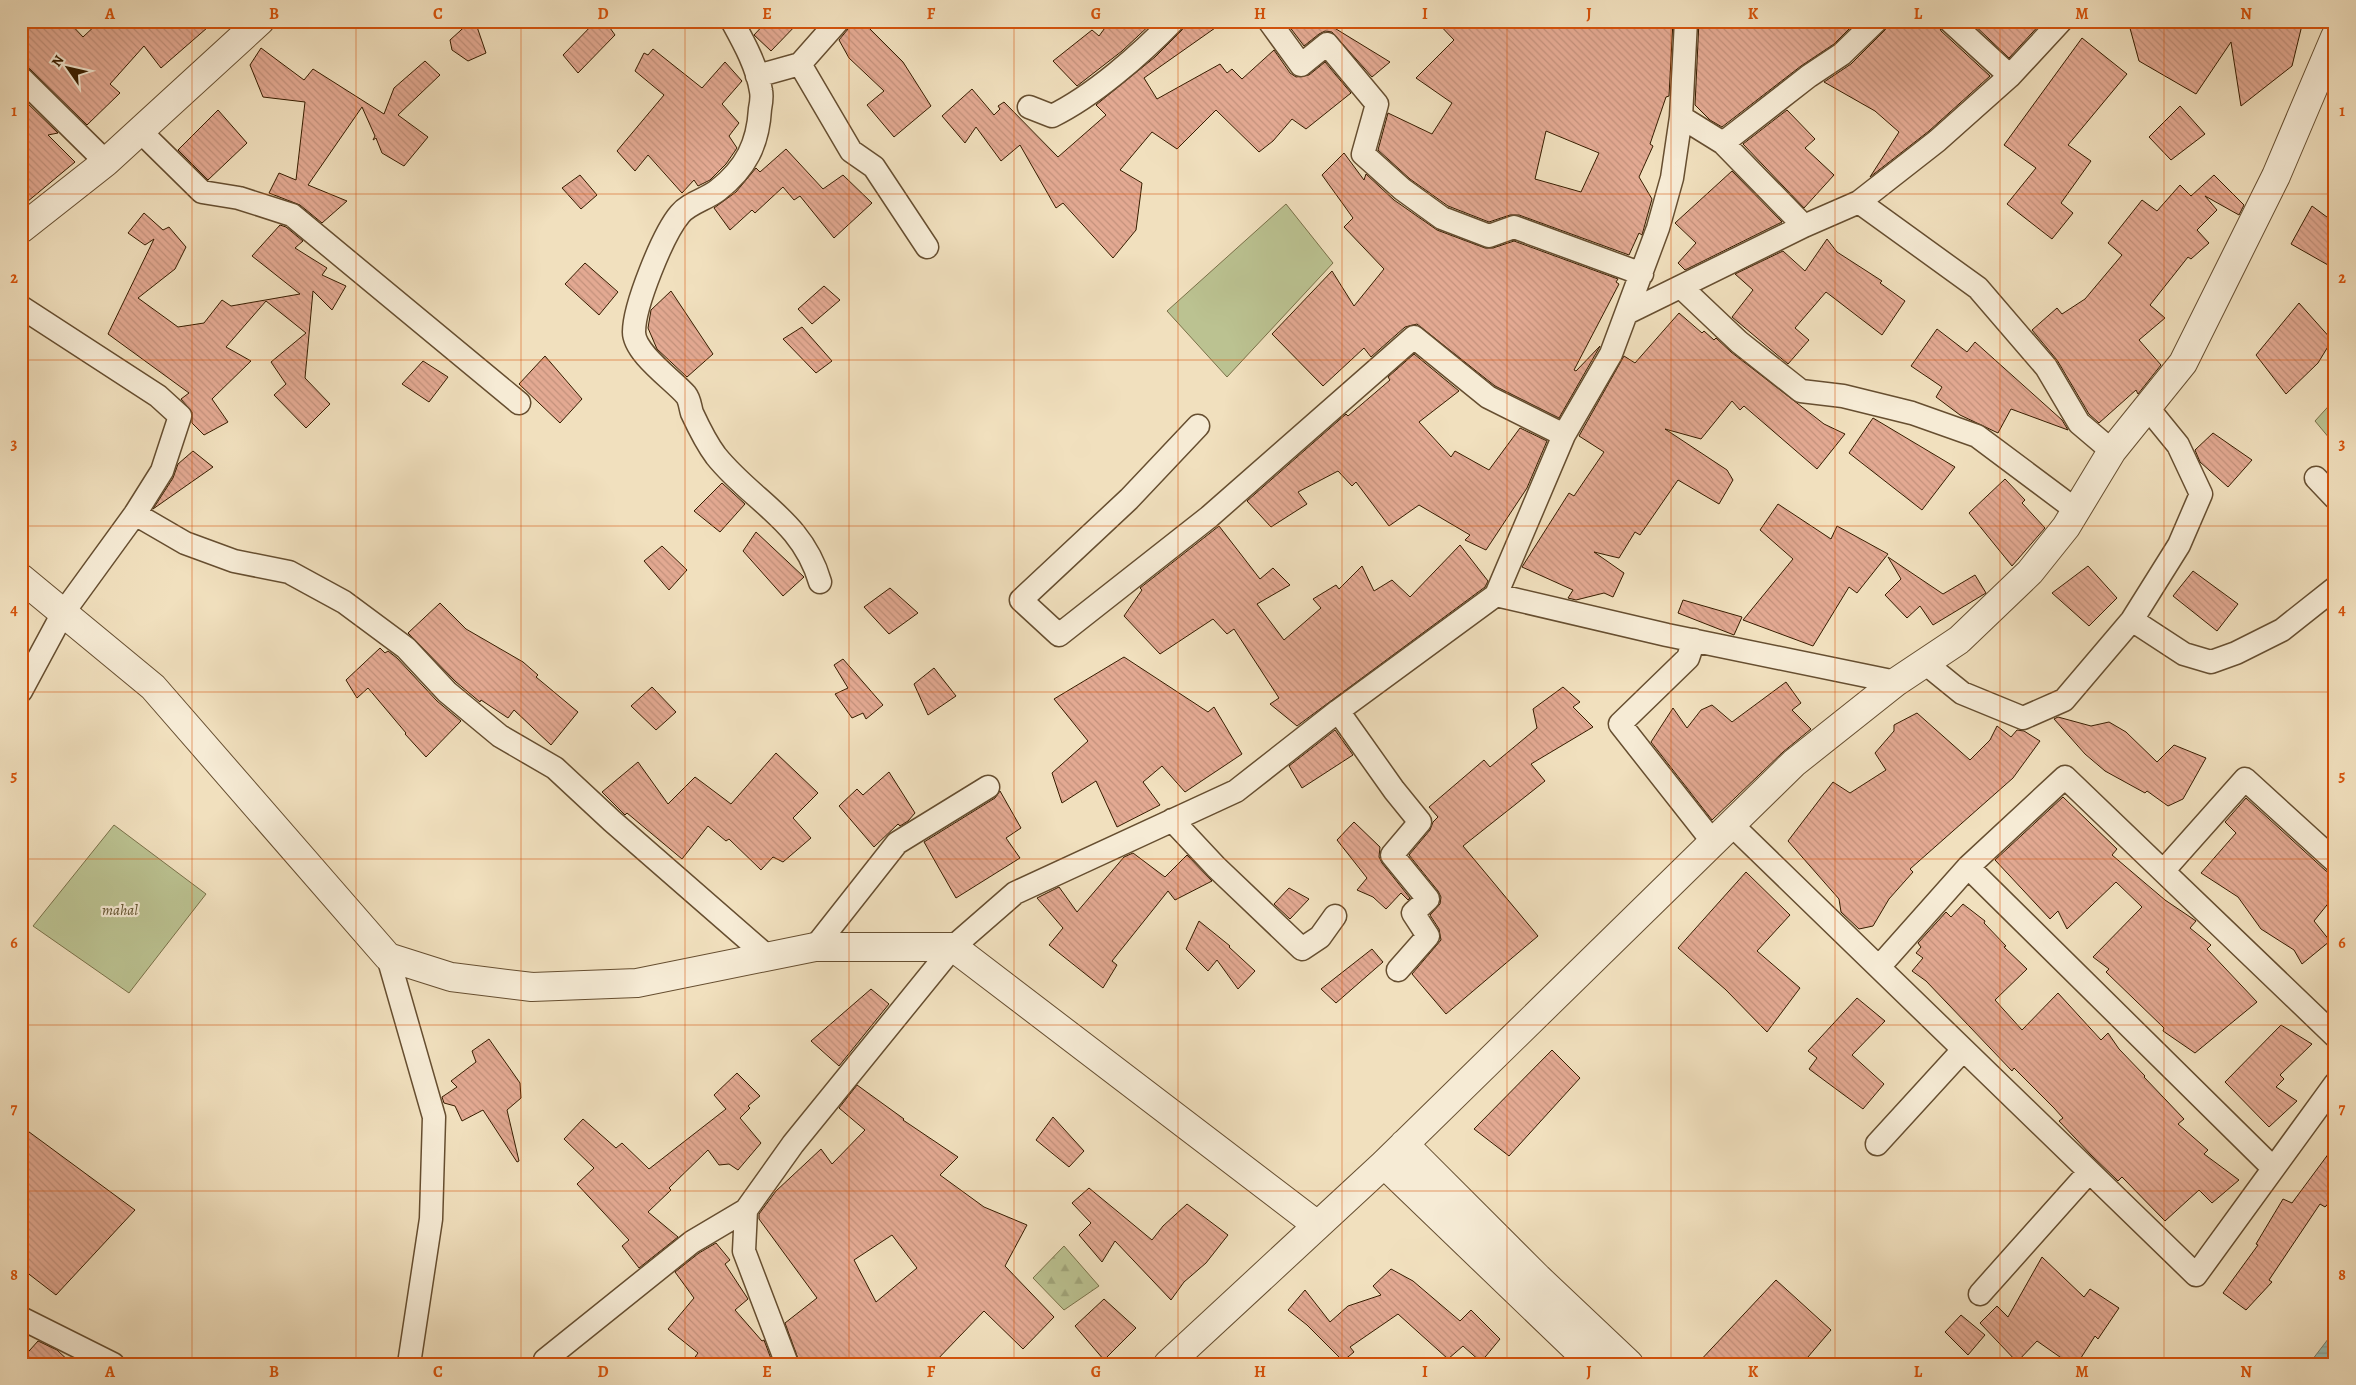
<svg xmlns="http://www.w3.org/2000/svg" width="2356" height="1385" viewBox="0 0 2356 1385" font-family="Alegreya,serif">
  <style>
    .green { fill: #bbc291; stroke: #797048 }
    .forest { fill: url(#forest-firs); stroke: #797048 }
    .water { fill: url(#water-rules); stroke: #737d6b }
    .building { fill: url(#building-back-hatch); stroke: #371d00; fill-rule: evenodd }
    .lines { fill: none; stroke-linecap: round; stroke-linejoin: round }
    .minor-casing { stroke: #664e30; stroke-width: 25 }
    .tertiary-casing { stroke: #664e30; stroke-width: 30 }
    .minor { stroke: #f6ebd5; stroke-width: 22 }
    .tertiary { stroke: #f6ebd5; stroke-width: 28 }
    .grid { fill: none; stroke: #d6530b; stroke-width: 1; stroke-opacity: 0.55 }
    .labels { text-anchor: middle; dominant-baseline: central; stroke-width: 4.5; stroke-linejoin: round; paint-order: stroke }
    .park-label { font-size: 15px; font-style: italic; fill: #5f4f2c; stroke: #f6ebd5 }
    .neatline { fill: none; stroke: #d6530b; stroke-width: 2 }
    .grid-label { font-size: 16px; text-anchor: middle; font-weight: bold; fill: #d6530b }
  </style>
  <defs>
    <pattern id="forest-firs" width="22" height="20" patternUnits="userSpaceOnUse" patternTransform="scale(1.25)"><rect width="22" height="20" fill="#bbc291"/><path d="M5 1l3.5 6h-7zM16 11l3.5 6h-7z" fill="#a1a67b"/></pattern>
    <pattern id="water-rules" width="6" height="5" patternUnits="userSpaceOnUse" patternTransform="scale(1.25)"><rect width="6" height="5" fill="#9bbdb3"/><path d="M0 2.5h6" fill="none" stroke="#86a298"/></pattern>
    <pattern id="building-back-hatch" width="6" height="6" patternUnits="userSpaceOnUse" patternTransform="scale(1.25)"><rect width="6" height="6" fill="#e3a992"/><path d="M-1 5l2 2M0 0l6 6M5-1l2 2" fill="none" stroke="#c3917c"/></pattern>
  </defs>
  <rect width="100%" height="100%" fill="#f1e0be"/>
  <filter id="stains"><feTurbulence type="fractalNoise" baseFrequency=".004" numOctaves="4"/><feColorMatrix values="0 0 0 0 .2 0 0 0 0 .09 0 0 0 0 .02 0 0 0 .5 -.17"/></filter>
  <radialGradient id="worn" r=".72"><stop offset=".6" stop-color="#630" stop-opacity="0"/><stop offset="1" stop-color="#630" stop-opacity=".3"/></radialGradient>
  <path class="green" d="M1286,204L1333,263L1227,377L1167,311Z
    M2335,399V445L2315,421Z
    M114,825L206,894L129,993L33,926Z"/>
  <path class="forest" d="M1064,1246L1099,1286L1064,1310L1033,1278Z"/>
  <path class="water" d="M2335,1330V1364H2309Z"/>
  <path class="building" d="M21,21H68L83,37L100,21H215L161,68L144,46L110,84L120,93L87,125L30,69L21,65Z
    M471,21H475L486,53L468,61L452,50L450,40Z
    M596,21H605L615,35L578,73L563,55Z
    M767,21H800L771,51L754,35Z
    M851,21H862L903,62L931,106L894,137L867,105L884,91L849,58L839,40L848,29Z
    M1110,21H1154L1122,51L1077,86L1053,61L1092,30L1099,36Z
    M1186,21H1225L1144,78L1157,99L1220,64L1227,73L1232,69L1242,79L1274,50L1290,73L1296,77L1309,75L1325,62L1351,93L1306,129L1292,119L1273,141L1259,152L1216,110L1177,149L1152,132L1120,170L1142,183L1136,230L1113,258L1063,203L1056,208L1020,145L1001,161L976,127L965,143L942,116L972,89L994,115L1000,109L998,106L1004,102L1058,157L1106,115L1096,105L1155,57L1182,30Z
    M1297,21H1323L1390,62L1372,77L1332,32L1325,31L1319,34L1304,46L1289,26Z
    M1436,21H1673L1669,96L1666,97L1650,144L1653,146L1639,177L1652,199L1642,235L1639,233L1629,255L1519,215H1510L1489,222L1448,206L1410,179L1378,150L1388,113L1432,134L1452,103L1416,78L1454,40ZM1546,131L1599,153L1581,192L1535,179Z
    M1699,21H1857L1834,44L1801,66L1722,127L1710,120L1695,105Z
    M1889,21H1937L1941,31L1990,76L1929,131L1870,177L1899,132L1875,111L1824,82L1851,64L1885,30Z
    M1970,21H2043L2009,58Z
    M2128,21H2303L2292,66L2241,106L2231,42L2196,94L2139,61Z
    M2082,38L2127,74L2068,145L2091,161L2061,203L2073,213L2052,239L2007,204L2036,168L2004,145Z
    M261,48L304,80L313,69L384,114L394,88L425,61L440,75L398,115L428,137L404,166L382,153L376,138L373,140L375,136L362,107L308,185L347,201L322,223L300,205L269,193L279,173L296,180L305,102L263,97L250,65Z
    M653,49L702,88L725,62L742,81L722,104L739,123L729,136L737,148L726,164L710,180L698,186L694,180L682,193L648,155L635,171L617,151L664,95L635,71L644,53L648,55Z
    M21,97L58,133L48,135L75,162L21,207Z
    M2180,106L2205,134L2171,160L2149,137Z
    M218,110L247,143L208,180L178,150Z
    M1787,110L1815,139L1805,148L1834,175L1804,208L1743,144Z
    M786,149L823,189L843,175L872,203L834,238L800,196L794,200L783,187L755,213L752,210L730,230L714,208L736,192L756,168L760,172Z
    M1344,153L1364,180L1366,174L1394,200L1437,230L1485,248H1493L1514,241L1618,279L1616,282L1619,284L1574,370L1576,371L1600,346L1599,348L1559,418L1495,386L1417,324L1405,327L1371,357L1364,348L1323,386L1272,334L1332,271L1354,306L1384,269L1344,227L1353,218L1322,175Z
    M1732,171L1782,222L1685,270L1678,263L1696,243L1675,223Z
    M580,175L597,195L581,209L562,188Z
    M2214,175L2244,205L2239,215L2205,196L2217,210L2197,230L2209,243L2191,259L2188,257L2150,305L2165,318L2139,340L2161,365L2138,394L2136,390L2099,423L2089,414L2057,360L2032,330L2057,308L2062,314L2085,299L2122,255L2108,243L2142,200L2157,211L2180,185L2191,196Z
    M2312,206L2335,223V269L2291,244Z
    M144,213L163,230L169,227L186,247L175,269L138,298L178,327L204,323L222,300L231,306L300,294L252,256L280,225L286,227L303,241L295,248L327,268L322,275L346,286L332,310L313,291L305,378L330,404L306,428L274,395L286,384L271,362L306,333L266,301L226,347L251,361L212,399L228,422L204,435L192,423V412L181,399L189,393L108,334L154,239L145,245L128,233Z
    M1827,239L1837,252L1882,281L1880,283L1905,301L1882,335L1826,292L1795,328L1809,340L1788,364L1732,317L1753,290L1735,274L1783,251L1805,271Z
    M585,263L618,292L599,315L565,284Z
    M824,286L840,300L812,324L798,309Z
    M671,291L713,354L687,377L657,349L648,328L651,310Z
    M2299,303L2332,340L2318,363L2286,394L2256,355Z
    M1679,313L1702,333L1704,331L1714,340L1716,338L1731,352L1824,424L1845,434L1817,469L1744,406L1740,410L1732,401L1701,439L1665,429L1727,470L1733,480L1719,504L1678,480L1640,535L1635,532L1619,558L1594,552L1624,573L1613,597L1604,593L1576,600L1568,598L1573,590L1522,567L1569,493L1574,496L1604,452L1579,436L1624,356L1635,363Z
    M802,327L832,361L816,373L783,339Z
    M1937,329L1967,352L1975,342L2062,420L2068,430L2011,409L1998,433L1960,415L1936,397L1942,387L1911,366Z
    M1414,354L1459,391L1419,422L1451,457L1455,451L1489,470L1520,428L1547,441L1527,488L1486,550L1465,540L1470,535L1419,505L1389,526L1356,482L1352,486L1338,471L1298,492L1307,504L1271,527L1247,501L1346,414L1348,416L1390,380L1388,377Z
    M545,356L582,399L560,423L519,384Z
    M423,361L448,377L429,402L402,384Z
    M1873,418L1955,467L1922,510L1849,453Z
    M2213,433L2252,460L2228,487L2200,462L2195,450Z
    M193,451L213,467L153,509L173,478L178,464Z
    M2005,479L2025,500L2022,503L2045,528L2012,566L1969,513Z
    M722,483L745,504L720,532L694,511Z
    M1778,504L1831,539L1837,526L1888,554L1857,593L1849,587L1813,646L1743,620L1793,559L1760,530Z
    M1219,526L1260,579L1273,568L1290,585L1257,604L1284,640L1321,608L1313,599L1336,585L1339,589L1362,566L1374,591L1392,580L1410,597L1460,545L1488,581L1485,587L1297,726L1270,704L1279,698L1234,629L1227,634L1213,619L1160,654L1124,616L1142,590L1140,588Z
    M756,532L804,577L783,596L743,551Z
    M662,546L687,570L669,590L644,561Z
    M1888,557L1943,594L1975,575L1986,593L1933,625L1920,606L1907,618L1885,595L1901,579Z
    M2088,566L2117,598L2089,626L2052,593Z
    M2193,571L2238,604L2217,631L2173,596Z
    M890,588L918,613L889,634L864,607Z
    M1683,600L1742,617L1734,635L1678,613Z
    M440,603L466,629L523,662L538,675L536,677L578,712L551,745L514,710L508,718L481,700L480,702L456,682L408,633Z
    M380,648L385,653L388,651L397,658L437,701L461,721L426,757L405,734L406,733L368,688L357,698L346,680Z
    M1124,657L1208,712L1214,707L1242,754L1185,792L1162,766L1143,782L1160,805L1117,827L1096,781L1062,803L1052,773L1088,741L1054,699Z
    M843,659L883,705L866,719L863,713L852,718L835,694L848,688L834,665Z
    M934,668L956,696L928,715L914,684Z
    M1786,682L1801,703L1792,710L1811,729L1783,752L1712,820L1651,742L1673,708L1687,728L1701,710L1712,705L1732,722Z
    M652,687L676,712L656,730L631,706Z
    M1563,687L1580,702L1573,707L1593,727L1531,764L1545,781L1463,846L1538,936L1446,1014L1412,974L1441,940L1439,929L1430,915L1440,904L1441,897L1438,891L1409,855L1430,830L1433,822L1438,817L1429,807L1484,760L1490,767L1537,728L1533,709Z
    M1917,713L1970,760L1990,740L1997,726L2011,737L2017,730L2024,731L2040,741L2013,778L1910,869L1913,872L1889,899L1873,926L1859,929L1841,912L1839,899L1788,841L1833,782L1850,793L1886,770L1875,753L1894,731V725Z
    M2058,717L2091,726L2109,722L2126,732L2157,762L2174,745L2206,758L2183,799L2168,806L2147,791L2145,793L2105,771L2085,754L2054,719Z
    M1335,730L1353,755L1302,788L1289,766Z
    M776,753L818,793L793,818L811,838L783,862L773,857L761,870L729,839L726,841L708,826L682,859L627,813L625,815L602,792L638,762L668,804L695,777L731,804Z
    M889,772L915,813L908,821L900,826L898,824L874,847L839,806L857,789L863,795Z
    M1000,791L1021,828L1006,838L1020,858L956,898L924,842L995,798Z
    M2063,797L2117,849L2112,855L2165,900L2196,921L2190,928L2211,945L2207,949L2257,1002L2195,1053L2163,1031L2164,1028L2106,972L2109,969L2093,957L2142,907L2116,882L2067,929L2058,911L2050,919L1995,860Z
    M2246,798L2326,871L2335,874V895L2314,921L2330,941L2302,964L2294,950L2261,929L2238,897L2201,873L2236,833L2225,822Z
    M1354,822L1380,847L1379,857L1382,863L1410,898L1408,900L1401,893L1386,909L1373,897L1357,890L1367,878L1337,840Z
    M1133,853L1165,877L1187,855L1212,881L1175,900L1168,891L1112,961L1117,965L1103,988L1049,945L1063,928L1037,898L1059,887L1077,912L1124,857Z
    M1746,872L1790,915L1757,951L1800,988L1767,1032L1726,990L1678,948Z
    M1289,888L1309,899L1290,919L1274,904Z
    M1963,904L1985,921L1984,923L2006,946L2004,947L2027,969L1995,1000L2022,1030L2058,993L2101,1040L2108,1033L2119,1049L2145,1076L2144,1077L2184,1119L2178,1124L2208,1150L2204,1154L2239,1180L2212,1203L2199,1190L2165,1221L2122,1177L2118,1181L2091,1155L2059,1121L2063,1118L2054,1108L2014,1068L2012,1071L1926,981L1912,971L1923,958L1916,953L1921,947L1918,943L1946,912L1951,917Z
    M1199,921L1230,946L1229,947L1255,971L1238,989L1217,960L1208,971L1186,949Z
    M1372,949L1383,962L1336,1003L1321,989Z
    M871,989L889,1004L839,1066L811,1041Z
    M1857,998L1885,1021L1852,1055L1884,1084L1863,1109L1809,1069L1817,1058L1808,1051Z
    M2281,1025L2312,1044L2280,1075L2284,1079L2276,1087L2297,1101L2269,1127L2225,1082Z
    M489,1039L520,1083L521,1098L507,1110L519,1161L517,1162L483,1110L462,1121L455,1106L444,1103L442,1097L457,1087L451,1081L476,1062L472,1051Z
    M1552,1050L1580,1078L1509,1156L1474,1129Z
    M737,1073L760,1096L748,1106L750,1108L740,1118L761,1143L738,1170L729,1164L719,1165L708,1150L669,1188L671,1190L648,1212L678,1237L639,1268L622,1246L629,1240L577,1184L594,1168L564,1139L583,1119L616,1148L622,1143L649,1169L726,1109L714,1095Z
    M857,1085L904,1119L903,1120L958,1157L940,1175L984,1207L1027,1225L1005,1266L1054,1317L1023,1349L984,1311L933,1364H800L785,1323L817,1298L759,1219V1214L776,1191L821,1149L832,1164L865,1130L839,1108ZM892,1235L917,1268L876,1302L854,1260Z
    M1053,1117L1084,1151L1069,1167L1036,1140Z
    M21,1126L135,1210L56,1295L21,1268Z
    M2335,1145V1196L2325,1207L2320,1204L2269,1280L2272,1282L2246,1310L2223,1293L2258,1245L2256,1244L2283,1199L2292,1203Z
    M1089,1188L1152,1240L1163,1226L1187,1204L1228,1235L1206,1263L1184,1282L1171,1300L1115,1241L1102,1262L1079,1235L1091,1223L1072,1203Z
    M716,1243L730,1260L725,1264L748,1299L735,1310L762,1341L764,1340L773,1364H690L698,1353L668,1329L694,1298L675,1272L699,1253Z
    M2042,1257L2084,1297L2090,1289L2119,1308L2098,1339L2095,1336L2077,1364H2070L2037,1341L2017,1362L1980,1323L1997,1306L2008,1317Z
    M1391,1269L1413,1281L1460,1321L1471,1310L1500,1339L1481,1362L1463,1346L1448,1359L1398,1314L1350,1347L1354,1352L1343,1361L1307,1325L1288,1310L1305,1290L1330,1322L1348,1306L1381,1295L1373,1286Z
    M1776,1280L1831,1330L1802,1364H1697Z
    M1104,1299L1136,1328L1104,1360L1075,1326Z
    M1961,1315L1985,1335L1968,1355L1945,1332Z
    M38,1341L57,1350L72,1364H21V1360Z"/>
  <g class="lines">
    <g class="minor-casing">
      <path id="minor" d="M732,21C744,43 757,66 761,91C762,96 761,104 760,109C758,144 746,168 718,190C707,199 689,203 680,214C663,234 634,306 634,332C634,353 673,380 686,395C690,400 690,407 692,413C698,426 707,444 716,456C753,502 802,520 820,582
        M1269,21L1301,65L1327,44L1377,104L1363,154L1402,189L1442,218L1489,236L1514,227L1642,274
        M1950,21L2010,76
        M800,64L851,151L874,167L927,247
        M757,76L800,64L838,21
        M21,78L106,162
        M1029,107L1052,116C1093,96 1140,55 1173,21
        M1681,117L1723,143L1804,226
        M140,131L202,192L239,198L292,215L519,403
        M1723,143L1809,76L1842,54L1876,21
        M1859,202L1978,288L2046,367L2079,423L2112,451
        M1682,288L1739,342L1801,391L1843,396L1912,413L1977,436L2076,510
        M21,307L158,396L180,416L162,471L135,514L63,613L21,691
        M1627,313L1804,226L1859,202L1937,141L2010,76L2061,21
        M1198,426L1129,499L1021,600L1059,635L1209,517L1414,337L1488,397L1564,435
        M2316,478L2335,498
        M135,514L185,543L234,561L289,572L344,602L406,648L447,692L500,736L555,768L612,821L768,957
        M1496,595L1667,635L1896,682
        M2132,620L2184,654L2211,662L2236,653L2282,630L2335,588
        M1694,640L1688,658L1620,724L1713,842
        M1925,663L1962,693L2023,718L2064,700L2132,620L2179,545L2201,494L2178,445L2147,407
        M1338,711L1394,790L1420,822L1392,855L1428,899L1413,913L1428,936L1398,970
        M1172,820L1216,867L1302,949L1320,937L1335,916
        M1731,824L2196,1275L2335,1084
        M1968,867L2273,1168
        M2164,870L2245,779L2335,861
        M815,947L897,843L988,787
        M388,957L434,1117L431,1219L409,1364
        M1879,967L1968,867L2065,777L2335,1036
        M1877,1144L1963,1050
        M1980,1294L2089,1172
        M21,1318L113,1364
        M545,1360L692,1242L746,1210
        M787,1364L744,1251L746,1210L793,1144L953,947L1015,893L1236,791L1338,711L1496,595L1564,435L1611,354L1658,228L1672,178L1681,117L1686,21"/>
    </g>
    <g class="tertiary-casing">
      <path id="tertiary" d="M21,229L106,162L260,21
        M21,578L153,687L388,957L451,977L532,987L637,983L815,947H953L1317,1225
        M1404,1144L1538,1278L1629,1364
        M1384,1164L1592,1364
        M1168,1364L1384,1164L1794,763L1896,682L1959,640L2030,572L2066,527L2112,451L2183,363L2276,176L2335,37"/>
    </g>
    <use href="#minor" class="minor"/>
    <use href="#tertiary" class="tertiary"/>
  </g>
  <path class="grid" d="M192,21V1364M356,21V1364M521,21V1364M685,21V1364M849,21V1364M1014,21V1364M1178,21V1364M1342,21V1364M1507,21V1364M1671,21V1364M1835,21V1364M2000,21V1364M2164,21V1364M21,194H2335M21,360H2335M21,526H2335M21,692H2335M21,859H2335M21,1025H2335M21,1191H2335"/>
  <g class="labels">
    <g class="park-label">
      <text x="120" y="910">mahal</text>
    </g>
  </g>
  <rect width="2356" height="1385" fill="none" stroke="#f1e0be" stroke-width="55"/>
  <g transform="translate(68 68) rotate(304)" stroke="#f6ebd5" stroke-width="4" paint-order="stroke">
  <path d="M0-4L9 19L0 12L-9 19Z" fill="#371d00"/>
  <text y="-8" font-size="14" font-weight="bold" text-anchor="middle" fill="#371d00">N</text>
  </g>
  <rect x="28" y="28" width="2300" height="1330" class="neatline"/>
  <g class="grid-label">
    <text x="110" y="19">A</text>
    <text x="274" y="19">B</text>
    <text x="438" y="19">C</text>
    <text x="603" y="19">D</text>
    <text x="767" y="19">E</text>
    <text x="931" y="19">F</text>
    <text x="1096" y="19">G</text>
    <text x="1260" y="19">H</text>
    <text x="1425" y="19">I</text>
    <text x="1589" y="19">J</text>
    <text x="1753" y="19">K</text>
    <text x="1918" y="19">L</text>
    <text x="2082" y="19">M</text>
    <text x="2246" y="19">N</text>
    <text x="14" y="116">1</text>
    <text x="2342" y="116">1</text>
    <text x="14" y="283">2</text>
    <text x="2342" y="283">2</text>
    <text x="14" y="449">3</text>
    <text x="2342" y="449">3</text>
    <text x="14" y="615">4</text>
    <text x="2342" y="615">4</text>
    <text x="14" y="781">5</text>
    <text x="2342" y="781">5</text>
    <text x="14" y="948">6</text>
    <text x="2342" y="948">6</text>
    <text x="14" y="1114">7</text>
    <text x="2342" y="1114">7</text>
    <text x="14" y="1280">8</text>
    <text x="2342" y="1280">8</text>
    <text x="110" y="1377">A</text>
    <text x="274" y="1377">B</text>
    <text x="438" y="1377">C</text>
    <text x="603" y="1377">D</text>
    <text x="767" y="1377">E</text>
    <text x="931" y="1377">F</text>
    <text x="1096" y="1377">G</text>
    <text x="1260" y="1377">H</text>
    <text x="1425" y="1377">I</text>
    <text x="1589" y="1377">J</text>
    <text x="1753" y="1377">K</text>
    <text x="1918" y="1377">L</text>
    <text x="2082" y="1377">M</text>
    <text x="2246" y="1377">N</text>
  </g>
  <rect width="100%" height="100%" filter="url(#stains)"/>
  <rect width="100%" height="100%" fill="url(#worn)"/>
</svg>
